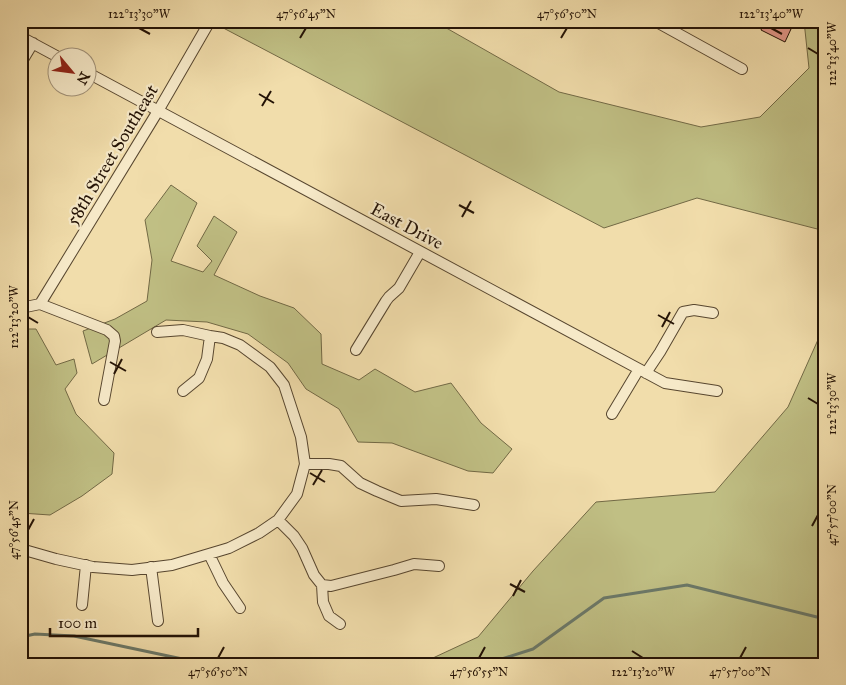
<svg xmlns="http://www.w3.org/2000/svg" width="846" height="685" viewBox="0 0 846 685" font-family="'IM FELL Great Primer',serif">
  <style>
    .green { fill: #c0bf84; stroke: #726945 }
    .lines { fill: none; stroke-linecap: round; stroke-linejoin: round }
    .stream { stroke: #6b7868; stroke-width: 3 }
    .building { fill: #e29789; stroke: #241306 }
    .minor-casing { stroke: #57462f; stroke-width: 12 }
    .minor { stroke: #f6e9c8; stroke-width: 10 }
    .ticks { fill: none; stroke: #241306; stroke-width: 2 }
    .labels { text-anchor: middle; dominant-baseline: central; stroke-width: 4.5; stroke-linejoin: round; paint-order: stroke }
    .street-label { font-size: 18px; fill: #241306; stroke: #f6e9c8 }
    .neatline { fill: none; stroke: #241306; stroke-width: 2 }
    .ticks-label { font-size: 12px; text-anchor: middle; fill: #241306 }
  </style>
  <rect width="100%" height="100%" fill="#f1ddab"/>
  <filter id="stains"><feTurbulence type="fractalNoise" baseFrequency=".004" numOctaves="4"/><feColorMatrix values="0 0 0 0 .2 0 0 0 0 .09 0 0 0 0 .02 0 0 0 .5 -.17"/></filter>
  <radialGradient id="worn" r=".72"><stop offset=".6" stop-color="#630" stop-opacity="0"/><stop offset="1" stop-color="#630" stop-opacity=".3"/></radialGradient>
  <path class="green" d="M210,21H434L559,92L701,127L760,117L809,68L804,21H825V231L697,198L604,228Z
    M171,185L197,203L171,261L203,272L212,261L197,246L214,216L237,232L214,275L260,296L294,308L321,334L322,364L359,380L375,369L415,392L451,383L481,423L512,449L493,473L468,471L392,443L358,442L339,409L306,389L288,363L248,334L207,322L166,320L92,364L83,331L115,319L147,301L152,260L145,220Z
    M825,324V664H420L478,637L533,571L596,502L715,492L788,407Z
    M21,329H36L56,365L74,359L77,373L65,389L76,414L114,453L112,474L82,496L50,515L21,513Z
    M117,660H260L277,664H118Z"/>
  <g class="lines">
    <path class="stream" d="M21,637L35,634L74,636L206,664
      M486,664L533,649L604,598L687,585L825,619"/>
  </g>
  <path class="building" d="M765,21H775L791,29L785,42L761,30Z"/>
  <g class="lines">
    <g class="minor-casing">
      <path id="minor" d="M655,21L742,69
        M21,37L60,58
        M21,63L33,43
        M88,73L665,383L717,391
        M40,304L158,111L210,21
        M21,308L40,304L107,330L114,336L115,341L104,400
        M157,332L183,330L210,336
        M356,350L386,301L389,297L399,288L420,252
        M646,373L660,352L683,312L694,310L713,313
        M612,414L639,369
        M305,464H329L341,466L360,483L377,491L401,501L436,499L474,505
        M278,520L294,536L302,548L314,575L322,585L323,602L329,616L340,624
        M21,549L56,559L93,567L132,570L172,565L229,548L259,533L278,520L297,494L305,464L301,437L284,385L270,367L240,345L223,338L210,336L207,359L199,378L183,391
        M209,554L223,583L240,608
        M151,567L158,621
        M322,585L331,586L394,570L414,564L439,566
        M82,605L86,565"/>
    </g>
    <use href="#minor" class="minor"/>
  </g>
  <path class="ticks" d="M139,28L150,34M771,28L782,34M300,38L306,28M561,38L567,28M808,48L818,54M259,94L274,103M262,106L271,91M459,205L474,213M462,217L471,201M658,315L674,324M28,317L38,323M662,327L670,312M110,362L126,371M114,374L122,359M808,398L818,404M310,473L325,482M313,485L322,470M812,526L818,515M28,530L34,519M510,584L525,592M513,596L521,580M632,651L643,658M218,658L224,647M479,658L485,647M740,658L746,647"/>
  <g class="labels">
    <g class="street-label">
      <text transform="translate(112 155) rotate(-59)">58th Street Southeast</text>
      <text transform="translate(407 226) rotate(28)">East Drive</text>
    </g>
  </g>
  <rect width="846" height="685" fill="none" stroke="#f1ddab" stroke-width="55"/>
  <g transform="translate(72 72) rotate(119)"><circle r="24" fill="#f6e9c8" stroke="#a2937a"/>
  <path d="M0-4L9 19L0 12L-9 19Z" fill="#8f2418"/>
  <text y="-8" font-size="14" font-weight="bold" text-anchor="middle" fill="#241306">N</text>
  </g>
  <path d="M50 628v8h148v-8" fill="none" stroke="#241306" stroke-width="2.5"/>
  <text x="58" y="628" font-size="15" fill="#241306" stroke="#f6e9c8" stroke-width="4" paint-order="stroke">100 m</text>
  <rect x="28" y="28" width="790" height="630" class="neatline"/>
  <g class="ticks-label">
    <text x="139" y="18">122°13'30"W</text>
    <text x="306" y="18">47°56'45"N</text>
    <text x="567" y="18">47°56'50"N</text>
    <text x="771" y="18">122°13'40"W</text>
    <text transform="translate(832 54) rotate(-90)" y="4">122°13'40"W</text>
    <text transform="translate(14 317) rotate(-90)" y="4">122°13'20"W</text>
    <text transform="translate(832 404) rotate(-90)" y="4">122°13'30"W</text>
    <text transform="translate(832 515) rotate(-90)" y="4">47°57'00"N</text>
    <text transform="translate(14 530) rotate(-90)" y="4">47°56'45"N</text>
    <text x="218" y="676">47°56'50"N</text>
    <text x="479" y="676">47°56'55"N</text>
    <text x="643" y="676">122°13'20"W</text>
    <text x="740" y="676">47°57'00"N</text>
  </g>
  <rect width="100%" height="100%" filter="url(#stains)"/>
  <rect width="100%" height="100%" fill="url(#worn)"/>
</svg>
